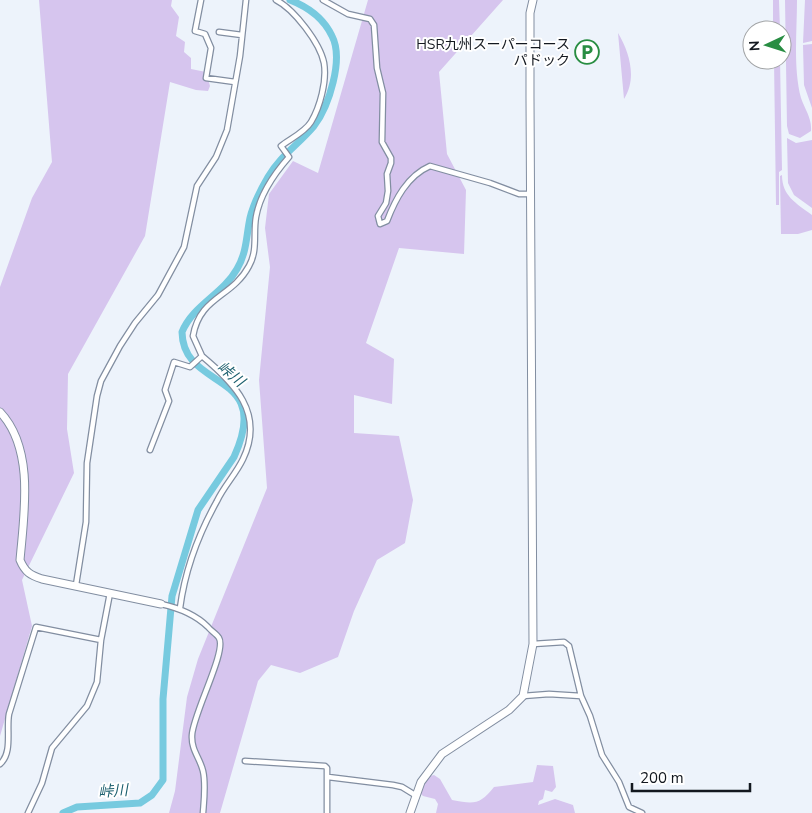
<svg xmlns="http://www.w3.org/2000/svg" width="812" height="813" viewBox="0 0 812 813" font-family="'Nunito Sans','Noto Sans JP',sans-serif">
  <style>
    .green { fill: #d6c5ee }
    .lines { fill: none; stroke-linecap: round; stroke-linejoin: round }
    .river { stroke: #77cadf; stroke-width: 7 }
    .street-casing { stroke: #828ea1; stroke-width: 7 }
    .secondary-casing { stroke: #828ea1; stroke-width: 9 }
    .street { stroke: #fff; stroke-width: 4.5 }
    .secondary { stroke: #fff; stroke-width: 7 }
    .labels { text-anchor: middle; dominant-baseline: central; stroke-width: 4; stroke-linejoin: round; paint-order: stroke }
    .poi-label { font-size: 14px; fill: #13181f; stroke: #fff; text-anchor: end }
    .water-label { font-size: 15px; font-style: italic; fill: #1b5f6e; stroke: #fff }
  </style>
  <rect width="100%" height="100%" fill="#edf3fb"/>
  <path class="green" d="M39,0H172L171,6L179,17L176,36L185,42L184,52L191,58V69L206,72L210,86L208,91L196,90L170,82L145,236L68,374L67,429L74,473L22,580L32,626L0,736V287L32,198L52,162Z
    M368,0H503L439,72L447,154L466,190L464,254L399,248L366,343L394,359L392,404L354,395V433L399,436L413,500L405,543L377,560L354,611L338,657L300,673L271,665L258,681L220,813H169L175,791L187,697L198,659L267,488L259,380L270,267L265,228L269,194L293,161L318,173Z
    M773,0H779L780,30H773Z
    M785,0H797C797,31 793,68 801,98C805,110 812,118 811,131L800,138L789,134L787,126Z
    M805,0H812V41L803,43Z
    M618,33C630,53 637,79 624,99Z
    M812,44V108L804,85L803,45Z
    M774,60H780L782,170L779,172V205H776Z
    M787,138L796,143L812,140V208L794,195L788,183Z
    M782,175C782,196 796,203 812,215V230L798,234H781L780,176Z
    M537,765L553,766L556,787L552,792L545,790L543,799L539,801L538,805L555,799L573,805L575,813H436L438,804L435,799L423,796L419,792L427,777L434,775L440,779L452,800C474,804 480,805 494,787L533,782Z"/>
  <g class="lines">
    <path class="river" d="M63,813L77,807L140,803L152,795L163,780V699L172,596L198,510L234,457C274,369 183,392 182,332C193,305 223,294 237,269C247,252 246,237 250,218C253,205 261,189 268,177C280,156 299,144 314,126C329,106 344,59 332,36C323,17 308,7 290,0"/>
    <g class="street-casing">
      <path id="street" d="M201,0L195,31L205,34L211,48L206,78L235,82
        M323,0L348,14L370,19L374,25L377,68L383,93L382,142L391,158V163L387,174L388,191L386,203L378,216L380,224L387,221C395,200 407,176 430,166L490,183L519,194H531
        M219,32L242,35
        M150,450L169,401L165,390L174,362L190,367L202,356L193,336C200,296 232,298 249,266C258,250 253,234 256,217C260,194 274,174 289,157L281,146C290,139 305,132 311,122C320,107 327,81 324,63C320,43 294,9 276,0
        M76,585L86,522L87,463L97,396L101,381L120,346L135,323L158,295L184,247L197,186L216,157L227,130L240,56L246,0
        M161,604C179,608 195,614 208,627C211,631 217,634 219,638C227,651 193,714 192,735C191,750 200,758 203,771C206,784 204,800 203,813
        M180,608C185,570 198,535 217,501C224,486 236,474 243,459C265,413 234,383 202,356
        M533,644L564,642L569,646L581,696L590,716L602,755L619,782L629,807L642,813
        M523,696L549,694L581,696
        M245,761L325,766L327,768V813
        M0,764C13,753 6,729 9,714L36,627L101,640
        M328,777L393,785L402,787L415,795
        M28,813L42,783L52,748L87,706L97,682L101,640L110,593"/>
    </g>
    <g class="secondary-casing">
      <path id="secondary" d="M0,412C35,449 24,514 20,560C25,572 30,575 42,579L161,604
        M410,813L421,782L442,754L509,710L523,696L533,644L530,98V13L533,0"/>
    </g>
    <use href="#street" class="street"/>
    <use href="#secondary" class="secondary"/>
  </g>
  <defs>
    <g id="parking-ring" transform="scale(1.25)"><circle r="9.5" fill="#fff" stroke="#288d42" stroke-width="1.5"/><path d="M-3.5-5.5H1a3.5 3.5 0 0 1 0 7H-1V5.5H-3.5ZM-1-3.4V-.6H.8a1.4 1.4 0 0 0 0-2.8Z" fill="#288d42"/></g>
  </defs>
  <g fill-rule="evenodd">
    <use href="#parking-ring" x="587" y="52"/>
  </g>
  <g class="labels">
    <g class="poi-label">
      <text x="570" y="44">HSR九州スーパーコース<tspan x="570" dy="16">パドック</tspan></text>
    </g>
    <g class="water-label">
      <text transform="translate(231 374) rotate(39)">峠川</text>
      <text transform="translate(113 791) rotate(-4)">峠川</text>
    </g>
  </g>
  <g transform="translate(767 45) rotate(266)"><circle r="24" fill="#ffffff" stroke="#a1a3a5"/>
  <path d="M0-4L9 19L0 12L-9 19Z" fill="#288d42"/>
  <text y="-8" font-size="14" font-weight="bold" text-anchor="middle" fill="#13181f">N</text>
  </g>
  <path d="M632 783v8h118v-8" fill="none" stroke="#13181f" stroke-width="2.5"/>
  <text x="640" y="783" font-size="15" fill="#13181f" stroke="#ffffff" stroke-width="4" paint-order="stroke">200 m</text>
</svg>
